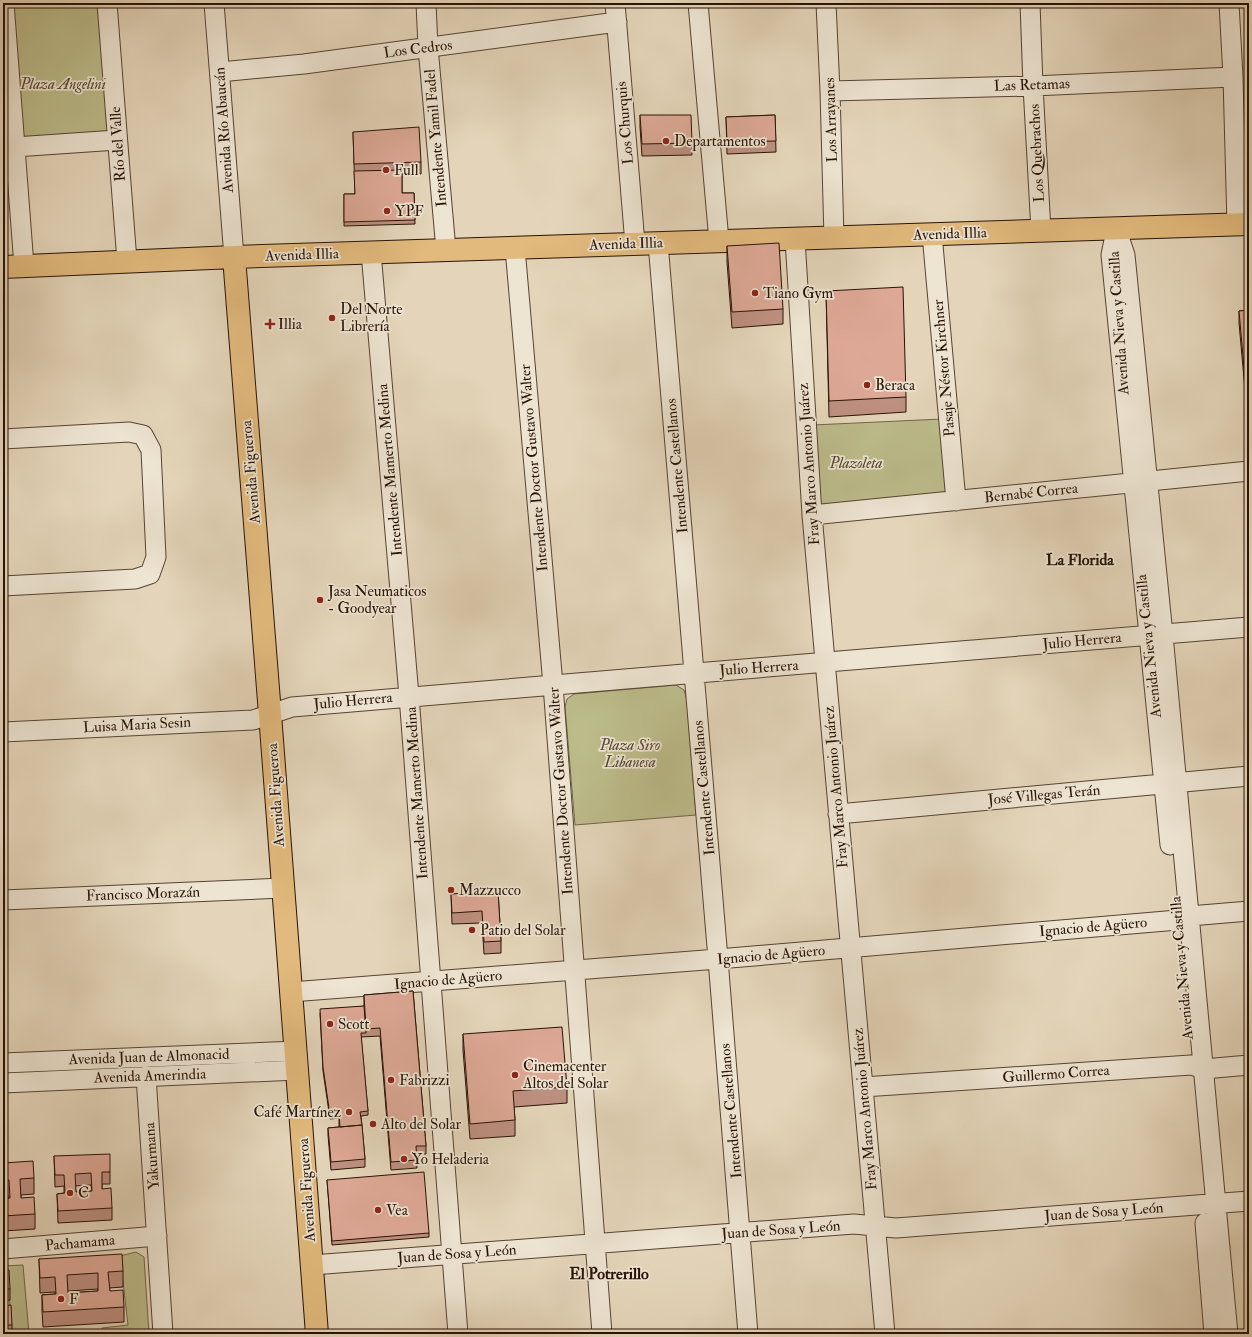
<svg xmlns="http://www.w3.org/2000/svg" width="1252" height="1337" viewBox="0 0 1252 1337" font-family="'IM FELL Double Pica',serif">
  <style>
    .green { fill: #bcbb8a; stroke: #726648 }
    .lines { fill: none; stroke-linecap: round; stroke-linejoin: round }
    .minor-casing { stroke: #574332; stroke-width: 21 }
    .major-casing { stroke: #281205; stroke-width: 24 }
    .minor { stroke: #ede4d2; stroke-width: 19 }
    .major { stroke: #e2ba7d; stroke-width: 22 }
    .wall { fill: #be9081; stroke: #281205; fill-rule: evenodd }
    .building { fill: #dda896; stroke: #281205; fill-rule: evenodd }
    .poi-dot { fill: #8f2418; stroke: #ede4d2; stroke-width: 1.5 }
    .labels { text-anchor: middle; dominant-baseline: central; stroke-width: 3.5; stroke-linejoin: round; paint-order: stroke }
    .street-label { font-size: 15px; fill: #281205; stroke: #ede4d2 }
    .park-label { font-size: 15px; font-style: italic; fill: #54452d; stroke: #ede4d2 }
    .poi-label { font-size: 15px; fill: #281205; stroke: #ede4d2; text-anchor: start }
    .neighbourhood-label { font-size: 16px; font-weight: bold; fill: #281205; stroke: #ede4d2 }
  </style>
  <rect width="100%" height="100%" fill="#e4d5ba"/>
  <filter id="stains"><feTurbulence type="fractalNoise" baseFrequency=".005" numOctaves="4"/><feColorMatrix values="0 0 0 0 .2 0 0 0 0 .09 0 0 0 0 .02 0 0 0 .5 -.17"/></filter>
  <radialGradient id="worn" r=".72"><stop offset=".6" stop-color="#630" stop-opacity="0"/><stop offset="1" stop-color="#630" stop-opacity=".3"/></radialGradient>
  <path class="green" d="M11,3H101L113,148L23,154Z
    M942,419L947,488L945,493L822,505L818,501L813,425Z
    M676,685L684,690L687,701L696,815L575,825L565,707L567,699L574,694Z
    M136,1252L144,1257L149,1334H103L102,1328L128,1325L120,1256Z
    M23,1265L29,1334H11L9,1282H3V1266Z"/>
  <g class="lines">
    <g class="minor-casing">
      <path id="minor" d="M4,3L24,266
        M107,3L127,261
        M214,3L234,257
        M426,3L428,47L446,250
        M615,3L635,244
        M698,3L719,241
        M826,3L830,91L834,238
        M1030,3L1033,86L1041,231
        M1229,3L1233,77L1237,225
        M220,72L304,64L617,22
        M830,91L1033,86L1233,77
        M15,147L117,140
        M1116,228L1125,255L1163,635L1228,1334
        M1116,230L1111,255L1170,845
        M932,234L956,501
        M795,239L812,515L885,1334
        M658,243L718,959L748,1334
        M515,248L553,685L602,1334
        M371,252L409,696L458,1334
        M3,439L129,432L143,435L151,450L156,557L150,574L135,579L3,586
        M812,515L1249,471
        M3,732L253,720L292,707C611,679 930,654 1249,627
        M838,814L1249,776
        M3,900L283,888
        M291,992L718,959L1178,920L1190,916L1249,911
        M3,1063L296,1051
        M146,1076L163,1334
        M3,1083L297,1070
        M863,1087L1191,1065L1204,1069L1249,1065
        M1205,1223L1214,1334
        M3,1249L157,1236
        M312,1265L854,1224L896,1228L1249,1201"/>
    </g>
    <g class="major-casing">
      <path id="major" d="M234,257L270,714L317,1334
        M3,267L234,257L1249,224"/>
    </g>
    <use href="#minor" class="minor"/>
    <use href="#major" class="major"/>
  </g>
  <path class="wall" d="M640,115L692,143V155L642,156L640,127Z
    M775,115L776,152L727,154L726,117Z
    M353,132L421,162V174H402V193H414L415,224L344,226V194H355Z
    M727,246L783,309V324L732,328L727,262Z
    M826,291L906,397V412L829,417Z
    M1249,310V390H1245L1239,323V311Z
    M498,891L501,941V953L484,954L482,923L452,924L451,894Z
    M413,991L426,1146V1154H416L417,1168L391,1170L380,1036L361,1037L368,1111V1115L361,1116L365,1159V1167L331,1170L328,1135V1128L339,1127V1118L330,1119L323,1071L320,1013L364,1006V995Z
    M463,1034L567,1087V1103L514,1107L515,1120V1136L470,1139L463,1050Z
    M54,1156L110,1172V1184H102V1189L112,1208V1220L58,1223L57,1194L64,1193V1186L55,1187ZM91,1185L92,1191L76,1192L75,1186Z
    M3,1163L34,1178V1194L21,1195V1198L35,1214V1229L3,1231V1199L9,1198V1196H3Z
    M327,1180L429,1233V1237L332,1245Z
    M39,1259L123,1271V1287L109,1288L110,1291L124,1307V1322L43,1327L42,1310V1295L55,1294V1292L40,1293ZM98,1289V1291L68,1293V1291Z
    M3,1271L10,1289V1300L3,1301Z
    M3,1306L12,1325V1334H3Z"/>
  <path class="building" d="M640,115H691L692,143L642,144Z
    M775,115L776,141L727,142L726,117Z
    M419,127L421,162L354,164L353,132Z
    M402,170V193H414L415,220L344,222V194H355L354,171Z
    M779,243L783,309L732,312L727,246Z
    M903,287L906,397L829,401L826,291Z
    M1249,310V378L1245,379L1239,311Z
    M498,891L501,941L484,942L482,911L452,913L451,894Z
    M413,991L426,1146H416L417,1160L391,1162L380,1028L366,1029L364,995Z
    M364,1006L366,1033H361L368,1111L360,1112L362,1125L340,1127L339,1114L330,1115L323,1067L320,1009Z
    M562,1027L567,1087L513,1091L515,1120L470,1124L463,1034Z
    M362,1125L365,1159L331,1162L328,1128Z
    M110,1154V1172H102V1189L111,1188L112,1208L58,1211L57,1194L65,1193L64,1175H55L54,1156ZM91,1173L92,1191L76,1192L75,1174Z
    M33,1161L34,1178L20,1179L21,1198L34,1197L35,1214L3,1216V1199L10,1198L9,1180L3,1181V1163Z
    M424,1172L429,1233L332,1241L327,1180Z
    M122,1254L123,1271L108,1272L110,1291L123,1290L124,1307L43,1312L42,1295L56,1294L55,1277L40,1278L39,1259ZM98,1273V1291L68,1293L67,1275Z
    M9,1270L10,1289H3V1271Z
    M11,1305L12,1325H3V1306Z
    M100,1331V1334H45V1333Z"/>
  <g class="poi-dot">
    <circle cx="666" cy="141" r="4"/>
    <circle cx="386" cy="170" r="4"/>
    <circle cx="387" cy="211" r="4"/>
    <circle cx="755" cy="293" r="4"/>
    <circle cx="332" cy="318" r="4"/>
    <path d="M268 318h4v4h4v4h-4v4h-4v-4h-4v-4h4z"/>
    <circle cx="867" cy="385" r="4"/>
    <circle cx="320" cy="600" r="4"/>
    <circle cx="451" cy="890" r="4"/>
    <circle cx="472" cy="930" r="4"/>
    <circle cx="330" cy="1024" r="4"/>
    <circle cx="515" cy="1075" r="4"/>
    <circle cx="391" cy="1080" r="4"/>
    <circle cx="349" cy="1112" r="4"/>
    <circle cx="373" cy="1124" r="4"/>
    <circle cx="404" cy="1159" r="4"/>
    <circle cx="70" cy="1193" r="4"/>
    <circle cx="378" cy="1210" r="4"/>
    <circle cx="61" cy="1299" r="4"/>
  </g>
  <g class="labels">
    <g class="street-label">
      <text transform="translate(418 49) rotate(-7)">Los Cedros</text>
      <text transform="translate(1032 85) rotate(-2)">Las Retamas</text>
      <text transform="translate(831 120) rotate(-92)">Los Arrayanes</text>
      <text transform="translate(625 123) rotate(-95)">Los Churquis</text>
      <text transform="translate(224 130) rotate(-94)">Avenida Río Abaucán</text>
      <text transform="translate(436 138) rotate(-95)">Intendente Yamil Fadel</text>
      <text transform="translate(118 144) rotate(-94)">Río del Valle</text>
      <text transform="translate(1037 153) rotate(-93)">Los Quebrachos</text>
      <text transform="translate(950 234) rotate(-2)">Avenida Illia</text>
      <text transform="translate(626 244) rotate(-2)">Avenida Illia</text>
      <text transform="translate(302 255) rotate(-2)">Avenida Illia</text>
      <text transform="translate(1119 323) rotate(-94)">Avenida Nieva y Castilla</text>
      <text transform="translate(944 368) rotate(-95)">Pasaje Néstor Kirchner</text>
      <text transform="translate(809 464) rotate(-94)">Fray Marco Antonio Juárez</text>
      <text transform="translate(677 466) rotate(-95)">Intendente Castellanos</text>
      <text transform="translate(534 468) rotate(-95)">Intendente Doctor Gustavo Walter</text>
      <text transform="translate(390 470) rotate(-95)">Intendente Mamerto Medina</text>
      <text transform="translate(251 472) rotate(-95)">Avenida Figueroa</text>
      <text transform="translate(1031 493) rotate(-6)">Bernabé Correa</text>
      <text transform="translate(1082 641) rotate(-5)">Julio Herrera</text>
      <text transform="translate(1149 646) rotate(-96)">Avenida Nieva y Castilla</text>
      <text transform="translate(759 668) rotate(-4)">Julio Herrera</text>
      <text transform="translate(353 701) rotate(-5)">Julio Herrera</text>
      <text transform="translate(137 725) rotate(-3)">Luisa Maria Sesin</text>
      <text transform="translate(836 787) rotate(-95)">Fray Marco Antonio Juárez</text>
      <text transform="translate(704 788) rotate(-95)">Intendente Castellanos</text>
      <text transform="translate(561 791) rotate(-94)">Intendente Doctor Gustavo Walter</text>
      <text transform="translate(417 793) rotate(-94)">Intendente Mamerto Medina</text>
      <text transform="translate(276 795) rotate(-94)">Avenida Figueroa</text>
      <text transform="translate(1044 795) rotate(-5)">José Villegas Terán</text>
      <text transform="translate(143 894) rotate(-2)">Francisco Morazán</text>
      <text transform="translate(1093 927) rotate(-5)">Ignacio de Agüero</text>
      <text transform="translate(771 955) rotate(-5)">Ignacio de Agüero</text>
      <text transform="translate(1182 968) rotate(-95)">Avenida Nieva y Castilla</text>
      <text transform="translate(448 980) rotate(-5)">Ignacio de Agüero</text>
      <text transform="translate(149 1057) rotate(-2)">Avenida Juan de Almonacid</text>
      <text transform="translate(1056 1074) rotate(-4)">Guillermo Correa</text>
      <text transform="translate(150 1076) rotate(-2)">Avenida Amerindia</text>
      <text transform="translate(865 1109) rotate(-95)">Fray Marco Antonio Juárez</text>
      <text transform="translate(731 1111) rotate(-95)">Intendente Castellanos</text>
      <text transform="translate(152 1156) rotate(-94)">Yakurmana</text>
      <text transform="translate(307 1190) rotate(-94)">Avenida Figueroa</text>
      <text transform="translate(1104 1212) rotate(-4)">Juan de Sosa y León</text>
      <text transform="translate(781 1230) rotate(-4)">Juan de Sosa y León</text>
      <text transform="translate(80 1243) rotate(-5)">Pachamama</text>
      <text transform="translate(457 1254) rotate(-4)">Juan de Sosa y León</text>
    </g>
    <g class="park-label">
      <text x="63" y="84">Plaza Angelini</text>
      <text x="856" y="463">Plazoleta</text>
      <text x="630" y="745">Plaza Siro<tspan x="630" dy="17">Libanesa</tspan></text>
    </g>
    <g class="poi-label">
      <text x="674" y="141">Departamentos</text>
      <text x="394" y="170">Full</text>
      <text x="395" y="211">YPF</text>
      <text x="763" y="293">Tiano Gym</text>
      <text x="340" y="309">Del Norte<tspan x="340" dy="17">Librería</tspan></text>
      <text x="278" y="324">Illia</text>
      <text x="875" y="385">Beraca</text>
      <text x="328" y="591">Jasa Neumaticos<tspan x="328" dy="17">- Goodyear</tspan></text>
      <text x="459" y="890">Mazzucco</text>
      <text x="480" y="930">Patio del Solar</text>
      <text x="338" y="1024">Scott</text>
      <text x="523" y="1066">Cinemacenter<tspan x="523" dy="17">Altos del Solar</tspan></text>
      <text x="399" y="1080">Fabrizzi</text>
      <text x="341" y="1112" text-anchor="end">Café Martínez</text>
      <text x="381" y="1124">Alto del Solar</text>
      <text x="412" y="1159">Yo Heladeria</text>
      <text x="78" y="1193">C</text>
      <text x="386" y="1210">Vea</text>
      <text x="69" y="1299">F</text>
    </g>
    <g class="neighbourhood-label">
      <text x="1080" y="560">La Florida</text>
      <text x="609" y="1274">El Potrerillo</text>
    </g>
  </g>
  <rect width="1252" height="1337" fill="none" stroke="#e4d5ba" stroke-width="16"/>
  <rect x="4" y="4" width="1244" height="1329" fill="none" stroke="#281205" stroke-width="2"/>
  <rect x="8" y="8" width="1236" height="1321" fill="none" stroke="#281205"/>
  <rect width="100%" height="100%" filter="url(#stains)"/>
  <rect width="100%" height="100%" fill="url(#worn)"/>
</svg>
